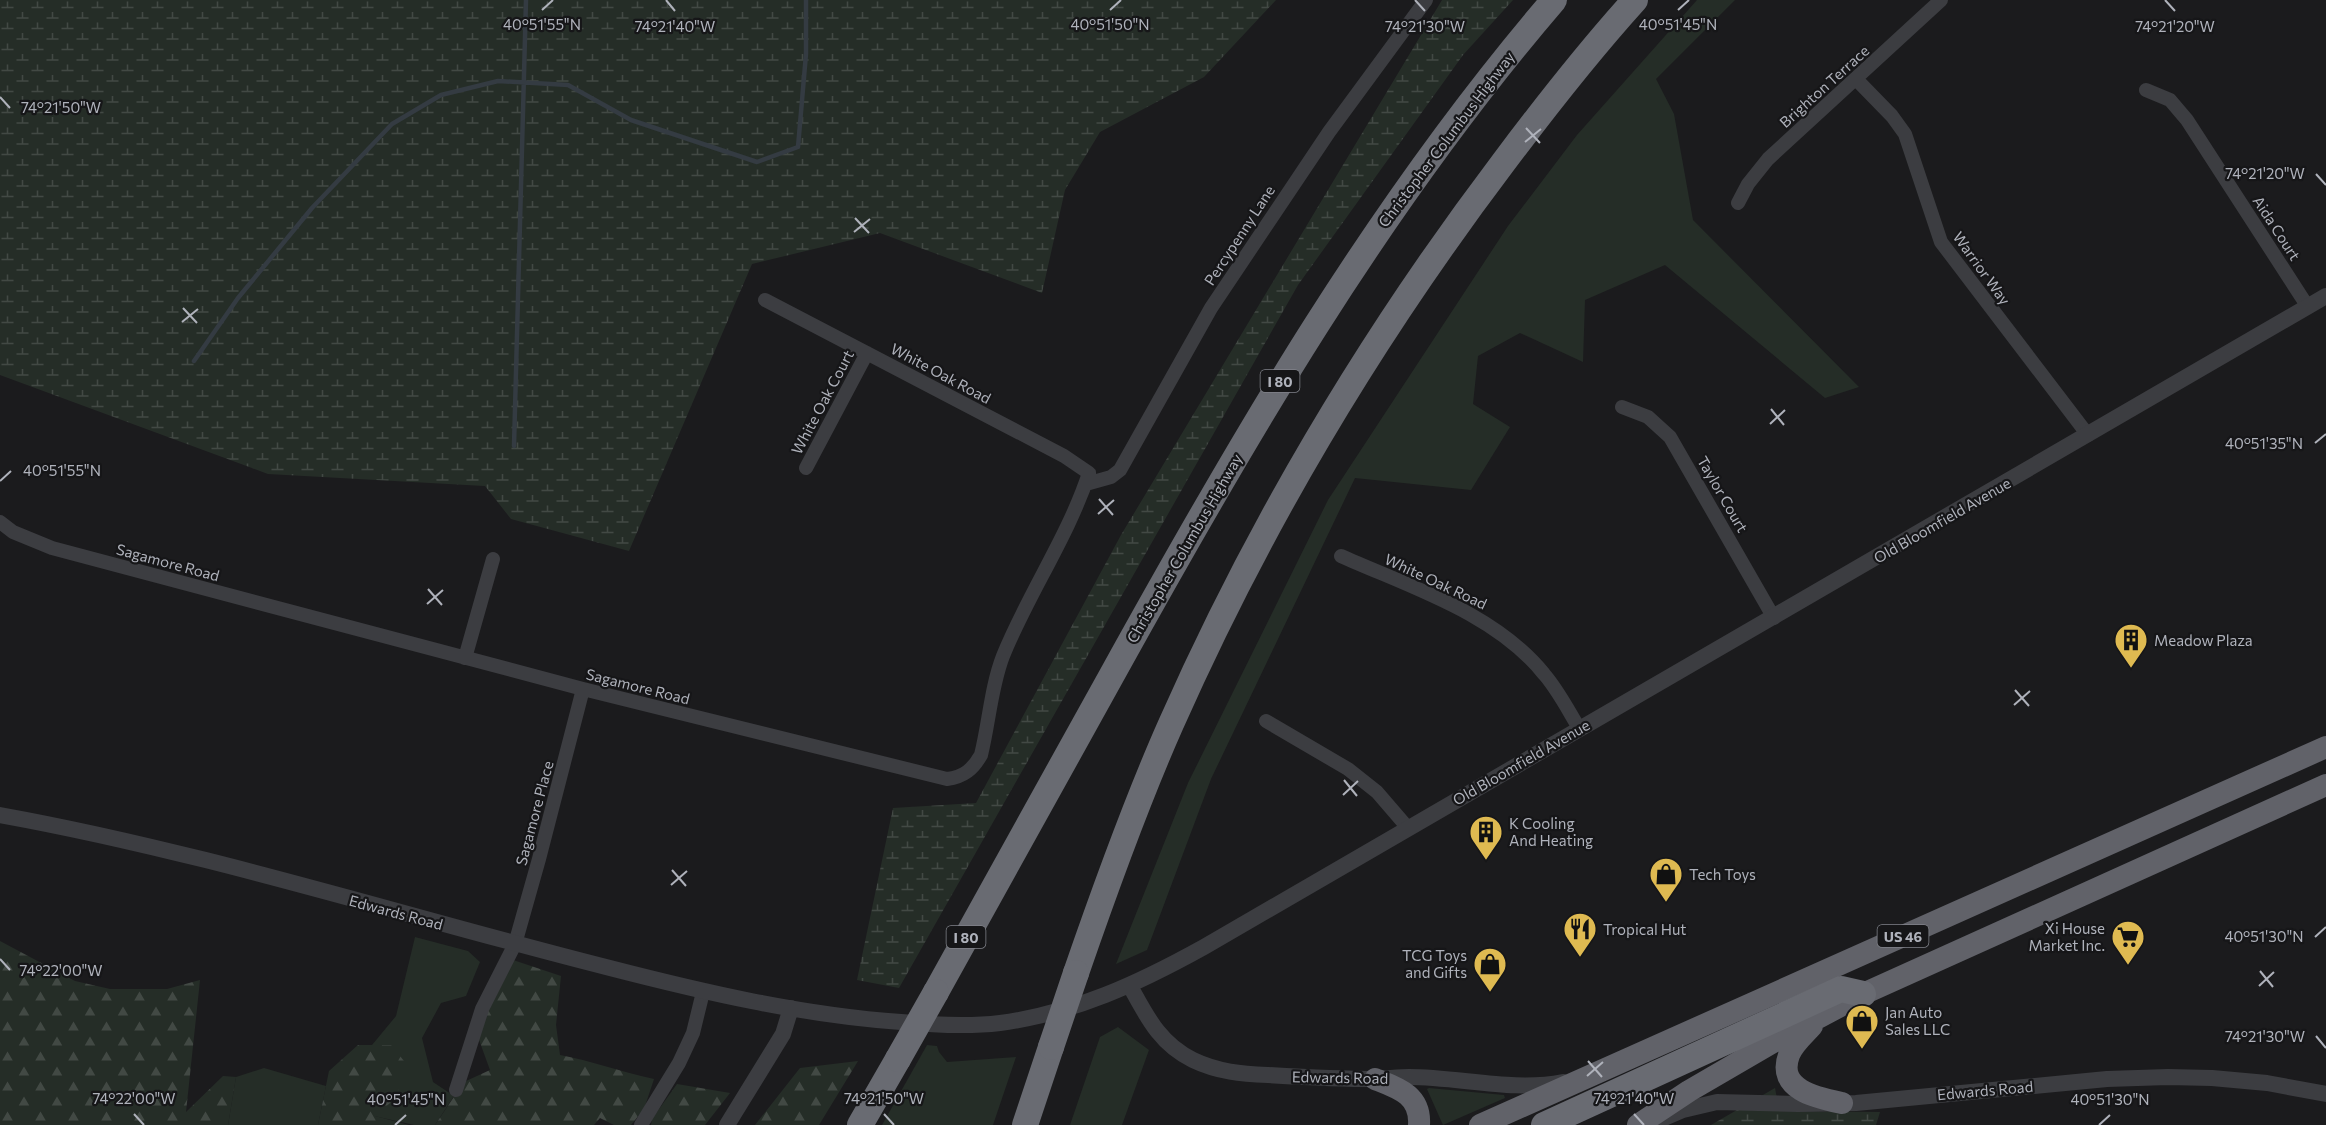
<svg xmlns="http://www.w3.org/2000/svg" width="2326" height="1125" viewBox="0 0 2326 1125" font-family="Commissioner,sans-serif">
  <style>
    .grass { fill: #252d27 }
    .forest { fill: url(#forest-firs) }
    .wetland { fill: url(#wetland-marsh) }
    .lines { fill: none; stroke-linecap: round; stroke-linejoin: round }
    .stream { stroke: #343b42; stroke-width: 4.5 }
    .minor { stroke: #3c3d41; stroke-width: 14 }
    .tertiary { stroke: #3c3d41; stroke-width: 16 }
    .trunk { stroke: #616269; stroke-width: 22 }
    .motorway { stroke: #696b72; stroke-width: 26 }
    .motorway-bridge { stroke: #696b72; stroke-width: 26 }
    .ticks { fill: none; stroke: #afb2bb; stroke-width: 2 }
    .labels { text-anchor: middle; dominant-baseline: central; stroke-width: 4.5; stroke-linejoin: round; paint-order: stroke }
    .shield { fill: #161618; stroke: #81838a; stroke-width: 1.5 }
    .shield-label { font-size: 14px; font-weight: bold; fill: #afb2bb }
    .street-label { font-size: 15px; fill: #afb2bb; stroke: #161618 }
    .poi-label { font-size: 15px; fill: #afb2bb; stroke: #161618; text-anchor: start }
    .ticks-label { font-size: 15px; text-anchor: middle; fill: #afb2bb; stroke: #161618; stroke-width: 4.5; stroke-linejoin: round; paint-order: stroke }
  </style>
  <defs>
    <pattern id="forest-firs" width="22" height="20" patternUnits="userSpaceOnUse" patternTransform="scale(1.5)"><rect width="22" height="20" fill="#252d27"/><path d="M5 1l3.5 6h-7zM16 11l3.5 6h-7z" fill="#424944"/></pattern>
    <pattern id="wetland-marsh" width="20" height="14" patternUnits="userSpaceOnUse" patternTransform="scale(1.5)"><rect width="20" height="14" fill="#252d27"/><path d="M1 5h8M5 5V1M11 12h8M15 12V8" fill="none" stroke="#424944"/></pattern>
  </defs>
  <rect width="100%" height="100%" fill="#1b1b1d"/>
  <path class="grass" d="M1697,0H1735L1656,79L1674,114L1693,220L1859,387L1825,398L1665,265L1585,300L1583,362L1520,333L1478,356L1473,404L1510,427L1471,490L1355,478L1211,779L1147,950L1116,964L1188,783L1328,500L1508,226L1577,135Z
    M415,937L468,951L480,962L466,996L441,1003L422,1038L433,1082L454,1096L435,1125H414L374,1116L391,1045H372L396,1016Z
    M1118,1027L1149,1050L1122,1125H1070L1100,1037Z
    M927,1045L937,1046L939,1052L947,1062L1016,1057L993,1125H882Z
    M264,1068L326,1086L318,1125H228L236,1077Z
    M1429,1088L1504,1095L1505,1098L1443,1125L1427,1089Z"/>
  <path class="forest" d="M0,941L75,981L110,989H167L200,980L186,1112L223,1076L236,1077L228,1125H0Z
    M513,960L561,976L556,1025L560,1055C592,1061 622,1072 654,1079L644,1109L631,1125H614L600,1118L594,1125H435L464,1082L490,1070L474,1026Z
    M358,1045H391L404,1061L397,1097L375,1116L409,1125H318L329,1071Z
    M858,1061L819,1125H755L800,1068Z
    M677,1084L730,1093L705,1125H651L652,1119Z"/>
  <path class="wetland" d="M0,0H1276L1204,77L1100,132L1065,190L1042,293L880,233L752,264L629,551L511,519L485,486L268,474L0,375Z
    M1442,0H1513L1463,55L1298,285L899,988L857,980L893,808L976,803L1121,535Z
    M1775,1088L1779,1111L1880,1112L1876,1125H1711Z"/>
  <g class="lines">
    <path class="stream" d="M194,361L238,298L312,208L392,124L441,95L498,81L568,85L631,120L757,162L798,147L806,54V0
      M514,446L526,0"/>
    <path class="minor" d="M1856,79L1892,116L1905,134L1941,242L2088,435
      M2146,90L2170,100L2187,120L2308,307
      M1738,203L1748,184L1768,159L1941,0
      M1622,407L1648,417L1670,437L1774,618
      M806,468L867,353
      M1086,484L1111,477L1120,470L1211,308L1329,132L1426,0
      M0,522L13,532L52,548L583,689L947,779C964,777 973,769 981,755C989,723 991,687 1003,656C1028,594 1068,537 1089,473L1064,456L765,300
      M1341,556C1410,587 1495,613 1544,674C1558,690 1568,710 1579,728
      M465,658L493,559
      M1266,721L1348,769L1377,792L1408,828
      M456,1090L482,1009L515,944L539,859L583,689
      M641,1125L679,1063L693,1033L703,992"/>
    <path class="tertiary" d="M0,815C205,852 404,916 606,967C703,992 801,1015 901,1022C934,1025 967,1027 1000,1023C1075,1013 1139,983 1204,947L2326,296
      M1130,986C1147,1017 1160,1044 1193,1060C1218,1072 1242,1074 1268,1075C1303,1077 1338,1079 1373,1079C1385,1079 1397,1077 1409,1077C1460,1077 1514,1092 1563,1082
      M1657,1121L1683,1110L1717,1102L1798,1104L1856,1103L2107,1079L2168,1077L2212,1078L2267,1083L2326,1094
      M727,1125L783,1034L791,1008"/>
    <path class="trunk" d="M1812,1026C1804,1035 1793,1044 1789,1055C1776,1090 1818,1098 1842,1103
      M1375,1079C1398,1088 1421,1095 1419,1125
      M1480,1125L2326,747
      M1638,1125L1689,1091L1780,1038L1863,994L2326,785"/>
    <path class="motorway" d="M1076,973C1105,889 1135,805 1171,724C1259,525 1372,336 1503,163C1545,107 1588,52 1635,0
      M936,992C995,886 1054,780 1113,673C1243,438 1378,205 1554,0
      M860,1125L898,1059
      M1025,1125L1051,1047
      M1544,1125L1841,989L1863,994"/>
    <path class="motorway-bridge" d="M1051,1047L1076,973
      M898,1059L936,992"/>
  </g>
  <path class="ticks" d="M666,0L675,11M1415,0L1425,11M2165,0L2175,11M542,10L553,0M1110,10L1121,0M1678,10L1689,0M0,97L10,108M1526,128L1540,143M1525,142L1541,129M2316,174L2326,185M855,218L869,233M854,232L870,219M183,308L197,323M182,322L198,309M1771,409L1784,425M1770,424L1785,410M2315,443L2326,434M0,481L11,471M1099,499L1113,515M1098,514L1114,500M428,589L442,605M427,604L443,590M2015,690L2029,706M2014,705L2030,691M1344,780L1357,796M1343,795L1358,781M672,870L686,886M671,885L687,871M2315,937L2326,927M0,959L10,970M2260,971L2273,987M2259,986L2274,972M2316,1036L2326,1048M1588,1061L1602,1077M1587,1076L1603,1062M134,1114L144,1125M884,1114L894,1125M1634,1114L1644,1125M395,1125L406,1115M2099,1125L2110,1115"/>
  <defs>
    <g id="building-pin" transform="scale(1.725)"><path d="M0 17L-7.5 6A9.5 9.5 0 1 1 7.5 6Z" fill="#dfba51" stroke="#161618"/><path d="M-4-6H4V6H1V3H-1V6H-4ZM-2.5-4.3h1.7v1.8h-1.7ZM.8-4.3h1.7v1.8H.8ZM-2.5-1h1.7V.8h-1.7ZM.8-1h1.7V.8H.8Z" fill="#111"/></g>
    <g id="shop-pin" transform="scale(1.725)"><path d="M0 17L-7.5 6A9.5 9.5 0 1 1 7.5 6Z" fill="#dfba51" stroke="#161618"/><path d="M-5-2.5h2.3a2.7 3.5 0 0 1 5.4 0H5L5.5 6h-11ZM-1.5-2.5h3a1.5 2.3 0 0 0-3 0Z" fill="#111"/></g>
    <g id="restaurant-pin" transform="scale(1.725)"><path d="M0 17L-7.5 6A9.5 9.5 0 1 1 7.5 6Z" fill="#dfba51" stroke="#161618"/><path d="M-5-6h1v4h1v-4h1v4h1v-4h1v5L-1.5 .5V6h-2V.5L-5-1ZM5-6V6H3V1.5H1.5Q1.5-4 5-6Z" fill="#111"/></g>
    <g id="supermarket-pin" transform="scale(1.725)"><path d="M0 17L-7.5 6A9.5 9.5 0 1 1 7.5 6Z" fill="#dfba51" stroke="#161618"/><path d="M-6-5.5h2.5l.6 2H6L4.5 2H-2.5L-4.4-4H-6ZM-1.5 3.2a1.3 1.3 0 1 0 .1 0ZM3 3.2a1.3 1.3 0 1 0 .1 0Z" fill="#111"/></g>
  </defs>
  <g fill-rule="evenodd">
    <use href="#building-pin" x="2131" y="640"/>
    <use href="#building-pin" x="1486" y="832"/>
    <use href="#shop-pin" x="1666" y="874"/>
    <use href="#restaurant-pin" x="1580" y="929"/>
    <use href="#supermarket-pin" x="2128" y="937"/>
    <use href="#shop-pin" x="1490" y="964"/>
    <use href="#shop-pin" x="1862" y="1021"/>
  </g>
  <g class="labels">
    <g class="shield">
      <rect x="1260.5" y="370" width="39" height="22" rx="4.5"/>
      <rect x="1877.5" y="925" width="51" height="22" rx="4.5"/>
      <rect x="946.5" y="926" width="39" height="22" rx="4.5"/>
    </g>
    <g class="shield-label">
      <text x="1280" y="381">I 80</text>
      <text x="1903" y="936">US 46</text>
      <text x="966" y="937">I 80</text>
    </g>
    <g class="street-label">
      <text transform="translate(1824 86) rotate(-42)">Brighton Terrace</text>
      <text transform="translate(1446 139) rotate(-53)">Christopher Columbus Highway</text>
      <text transform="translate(2277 228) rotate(57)">Aida Court</text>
      <text transform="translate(1239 235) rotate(-57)">Percypenny Lane</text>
      <text transform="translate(1982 268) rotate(54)">Warrior Way</text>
      <text transform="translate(941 373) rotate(28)">White Oak Road</text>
      <text transform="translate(822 402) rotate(-62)">White Oak Court</text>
      <text transform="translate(1723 494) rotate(60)">Taylor Court</text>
      <text transform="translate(1942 520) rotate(-30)">Old Bloomfield Avenue</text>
      <text transform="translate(1184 548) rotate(-60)">Christopher Columbus Highway</text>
      <text transform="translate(168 562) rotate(15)">Sagamore Road</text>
      <text transform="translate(1436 581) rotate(25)">White Oak Road</text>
      <text transform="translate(638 686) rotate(14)">Sagamore Road</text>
      <text transform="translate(1521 762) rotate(-30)">Old Bloomfield Avenue</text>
      <text transform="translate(534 813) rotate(-75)">Sagamore Place</text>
      <text transform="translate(396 912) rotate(15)">Edwards Road</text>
      <text transform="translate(1340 1077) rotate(1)">Edwards Road</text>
      <text transform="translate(1985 1090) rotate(-5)">Edwards Road</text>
    </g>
    <g class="poi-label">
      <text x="2154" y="640">Meadow Plaza</text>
      <text x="1509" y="823">K Cooling<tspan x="1509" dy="17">And Heating</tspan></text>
      <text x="1689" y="874">Tech Toys</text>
      <text x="2105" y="928" text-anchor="end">Xi House<tspan x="2105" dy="17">Market Inc.</tspan></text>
      <text x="1603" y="929">Tropical Hut</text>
      <text x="1467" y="955" text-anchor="end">TCG Toys<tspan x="1467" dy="17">and Gifts</tspan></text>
      <text x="1885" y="1012">Jan Auto<tspan x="1885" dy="17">Sales LLC</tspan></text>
    </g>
  </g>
  <g class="ticks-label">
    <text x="1110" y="30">40°51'50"N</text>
    <text x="1678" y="30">40°51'45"N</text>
    <text x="542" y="30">40°51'55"N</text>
    <text x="675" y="32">74°21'40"W</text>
    <text x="1425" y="32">74°21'30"W</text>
    <text x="2175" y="32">74°21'20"W</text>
    <text x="61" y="113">74°21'50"W</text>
    <text x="2265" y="179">74°21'20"W</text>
    <text x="2264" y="449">40°51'35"N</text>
    <text x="62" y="476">40°51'55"N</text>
    <text x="2264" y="942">40°51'30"N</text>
    <text x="61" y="976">74°22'00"W</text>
    <text x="2265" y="1042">74°21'30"W</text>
    <text x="134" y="1104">74°22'00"W</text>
    <text x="884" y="1104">74°21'50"W</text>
    <text x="1634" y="1104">74°21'40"W</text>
    <text x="406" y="1105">40°51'45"N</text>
    <text x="2110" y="1105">40°51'30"N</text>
  </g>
</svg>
